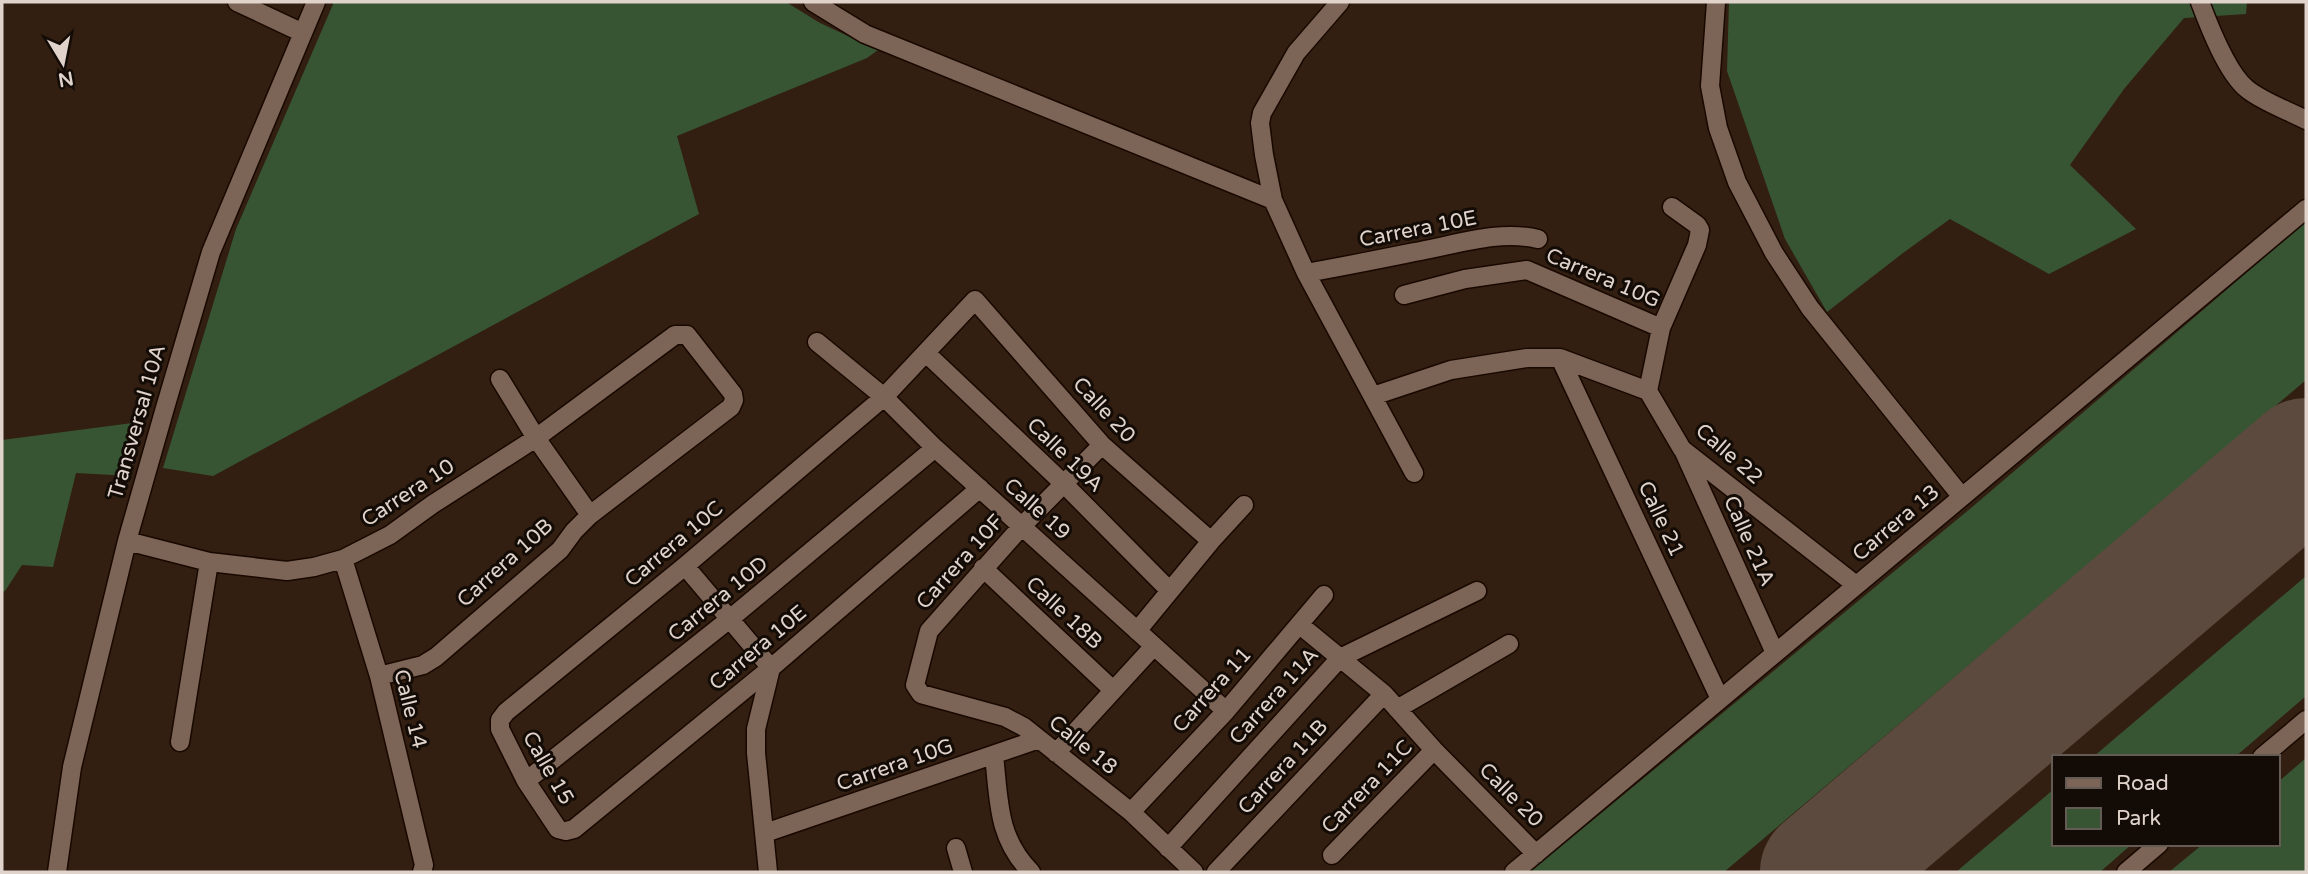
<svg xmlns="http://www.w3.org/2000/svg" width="2308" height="874" viewBox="0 0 2308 874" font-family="'Varela Round',sans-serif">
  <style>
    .green { fill: #375533 }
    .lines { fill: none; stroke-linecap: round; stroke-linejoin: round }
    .runway { stroke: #5c4a3e; stroke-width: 128 }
    .minor-casing { stroke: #190800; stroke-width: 21 }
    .minor { stroke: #7c6556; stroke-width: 18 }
    .labels { text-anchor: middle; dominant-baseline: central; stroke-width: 6; stroke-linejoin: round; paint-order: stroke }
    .street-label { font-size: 21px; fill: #e0d3cb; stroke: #130b06 }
  </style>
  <rect width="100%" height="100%" fill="#321f11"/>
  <path class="green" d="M334,2H786L820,23L878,50L867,58L677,136L699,214L213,476L163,468L236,229Z
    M1729,2H2247L2246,14L2184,18L2124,89L2070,165L2136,229L2049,274L1950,219L1903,253L1827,312L1785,239L1727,71Z
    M2306,222V380L1724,872H1530L1971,508Z
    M140,422L131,476L76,473L53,567L22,565L5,591L2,592V440Z
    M2306,576V696L2235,757H2093Z
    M2306,758V872H2169L2203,844H2278V782Z
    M2054,789V844H2132L2100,872H1956Z"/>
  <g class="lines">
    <path class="runway" d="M1824,872L2306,462"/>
    <g class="minor-casing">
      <path id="minor" d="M237,2L303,33
        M813,2L865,34L1273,200
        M1340,2L1296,53L1262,113L1260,123L1264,155L1273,200L1306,273L1414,473
        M1716,2L1710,86L1718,128L1737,182L1774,253L1810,308L1962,497
        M2200,2C2209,26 2227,73 2247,89C2263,102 2287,110 2306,120
        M1306,273C1346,266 1385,258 1425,250C1461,243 1501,230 1538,239
        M1404,295L1465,279L1527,270L1661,328
        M817,342L884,397L935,448L1226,711
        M926,353L1064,484L1170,591
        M1560,358L1720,699
        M1648,391L1661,328L1697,245L1700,230L1697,225L1672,207
        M1373,396L1451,370L1527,358H1560L1648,391L1682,449L1856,585
        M1102,445L1022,526L929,631L915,685L921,694L1005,717L1024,727L1131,812L1194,872
        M1684,452L1775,653
        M980,488L771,668L574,829L566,831L558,829L526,781L500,729V720L506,712L685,566L884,397L975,300L1102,445L1211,541
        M127,541L209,562L287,571L314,567L343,559L390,535L433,504L536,438L675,335H687L733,394L734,400L731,407L590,515
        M343,559L379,676L424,865L422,872
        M685,566L771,668L756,729V753L768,872
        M983,568L1113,690
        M1300,625L1384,694L1434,750L1536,854
        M1137,631L1211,541L1244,505
        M379,676L423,665L436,657L560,550L574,531L590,515L536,438L500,379
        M1397,709L1509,644
        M180,742L209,562
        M1056,753L1154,646
        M994,755C999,800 997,838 1031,872
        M2262,757L2306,720
        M526,781L731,618L935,448
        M1131,812L1226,711L1324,595
        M765,833L1039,739
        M956,848L963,872
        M1168,848L1340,658L1477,591
        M1332,855L1434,750
        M57,872L72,767L127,541L165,408L211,252L316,2
        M1216,872L1384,694
        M1514,872L2306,209
        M2126,872L2159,844"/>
    </g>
    <use href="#minor" class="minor"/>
  </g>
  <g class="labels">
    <g class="street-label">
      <text transform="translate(1418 229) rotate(-11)">Carrera 10E</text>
      <text transform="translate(1603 278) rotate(23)">Carrera 10G</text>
      <text transform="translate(1104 410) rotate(47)">Calle 20</text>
      <text transform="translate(137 422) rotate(-74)">Transversal 10A</text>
      <text transform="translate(1729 454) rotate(41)">Calle 22</text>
      <text transform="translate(1065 455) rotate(44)">Calle 19A</text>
      <text transform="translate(408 493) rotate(-33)">Carrera 10</text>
      <text transform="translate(1037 509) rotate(42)">Calle 19</text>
      <text transform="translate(1661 519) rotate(65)">Calle 21</text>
      <text transform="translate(1896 523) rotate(-40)">Carrera 13</text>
      <text transform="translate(1749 541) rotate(66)">Calle 21A</text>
      <text transform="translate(674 544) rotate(-40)">Carrera 10C</text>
      <text transform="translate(960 562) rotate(-48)">Carrera 10F</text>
      <text transform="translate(505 563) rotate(-42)">Carrera 10B</text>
      <text transform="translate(718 599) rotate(-39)">Carrera 10D</text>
      <text transform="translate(1064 613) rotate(43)">Calle 18B</text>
      <text transform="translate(758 648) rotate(-40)">Carrera 10E</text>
      <text transform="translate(1212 690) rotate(-48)">Carrera 11</text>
      <text transform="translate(1274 696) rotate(-48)">Carrera 11A</text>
      <text transform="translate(410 709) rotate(76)">Calle 14</text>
      <text transform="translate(1083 745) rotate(39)">Calle 18</text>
      <text transform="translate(895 765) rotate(-19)">Carrera 10G</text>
      <text transform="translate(1283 767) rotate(-47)">Carrera 11B</text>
      <text transform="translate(548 768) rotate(60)">Calle 15</text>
      <text transform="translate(1367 787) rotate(-46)">Carrera 11C</text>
      <text transform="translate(1511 795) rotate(45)">Calle 20</text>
    </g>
  </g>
  <rect width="2308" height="874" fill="none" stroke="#e0d3cb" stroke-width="7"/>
  <rect x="2052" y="755" width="228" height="91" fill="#130b06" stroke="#655b55" stroke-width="2"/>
  <rect x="2066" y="778" width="35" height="10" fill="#7c6556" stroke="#655b55" stroke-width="2"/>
  <text x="2116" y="790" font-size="21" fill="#e0d3cb">Road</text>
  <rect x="2066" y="808" width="35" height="21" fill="#375533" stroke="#655b55" stroke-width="2"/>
  <text x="2116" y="825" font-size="21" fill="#e0d3cb">Park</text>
  <g transform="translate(63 63) rotate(170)" stroke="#130b06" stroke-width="5" paint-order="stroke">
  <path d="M0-5L12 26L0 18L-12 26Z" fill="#e0d3cb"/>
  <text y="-10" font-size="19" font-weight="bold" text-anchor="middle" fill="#e0d3cb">N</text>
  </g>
</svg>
